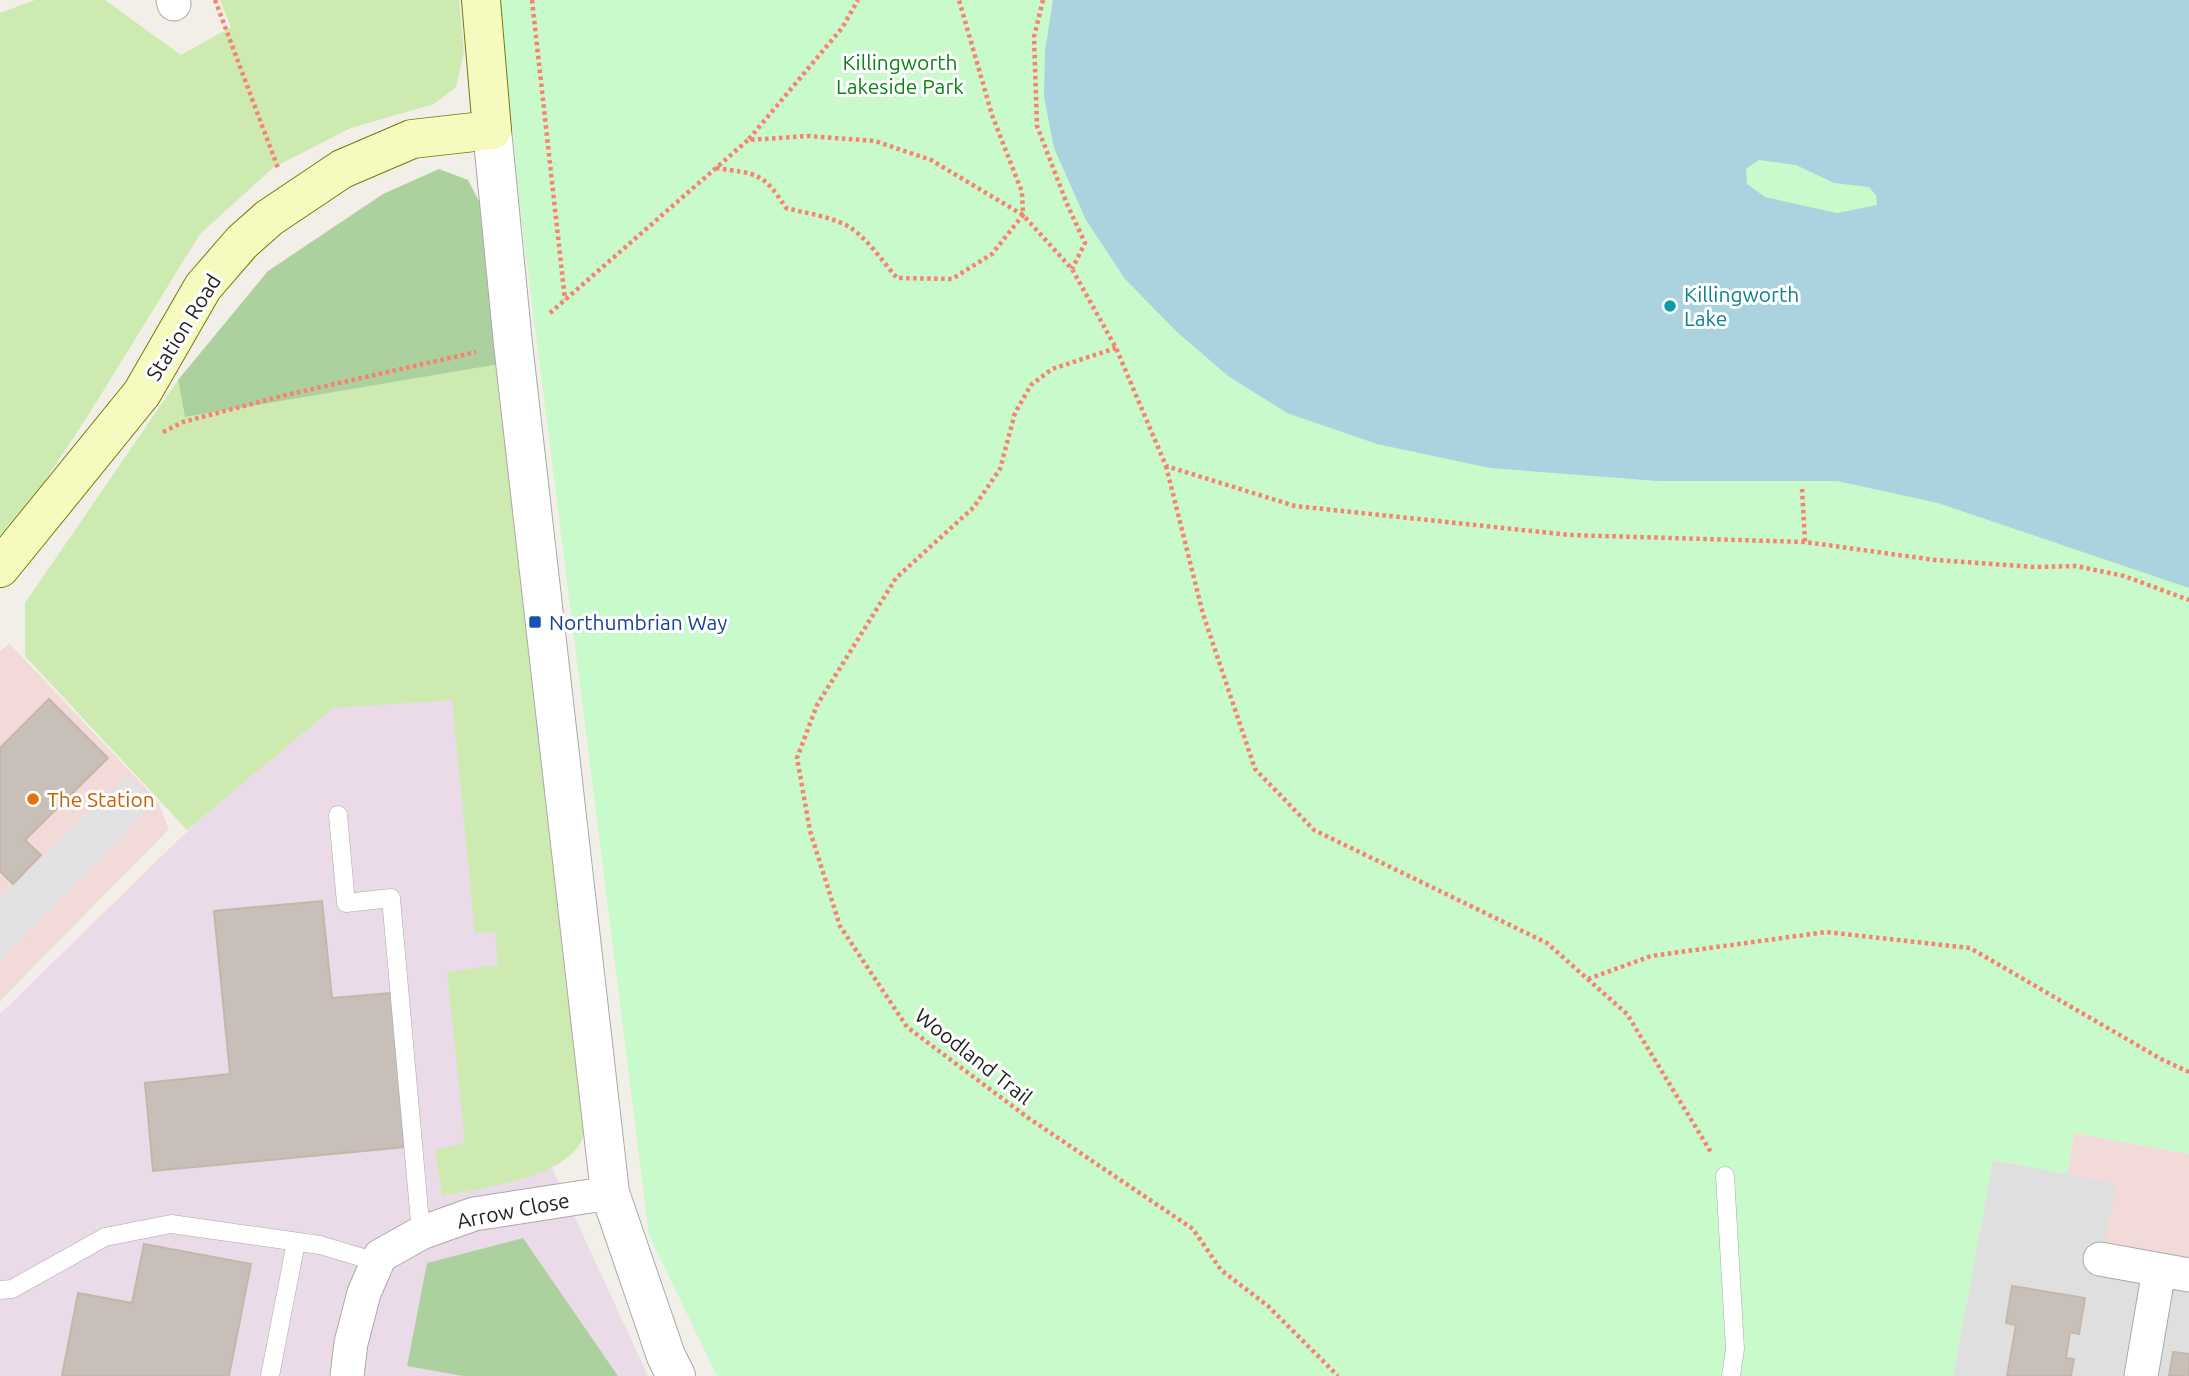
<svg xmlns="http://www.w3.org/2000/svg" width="2189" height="1376" viewBox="0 0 2189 1376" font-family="Ubuntu,sans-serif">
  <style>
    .residential { fill: #e0dfdf }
    .commercial { fill: #f2dad9 }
    .industrial { fill: #ebdbe8 }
    .grass { fill: #cdebb0 }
    .forest { fill: #add19e }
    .park { fill: #c8facc }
    .parking { fill: #e2e2e2 }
    .water { fill: #aad3df; fill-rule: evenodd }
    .building { fill: #c7bfb8; stroke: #c4b6ab; stroke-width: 2 }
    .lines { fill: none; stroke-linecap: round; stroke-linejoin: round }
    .service-casing { stroke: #a9a9a9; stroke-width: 19 }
    .minor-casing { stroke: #a9a9a9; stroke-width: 35 }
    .tertiary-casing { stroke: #a9a9a9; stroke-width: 40 }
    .secondary-casing { stroke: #707d05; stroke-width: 40 }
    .path { stroke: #fa8072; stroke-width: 4.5; stroke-dasharray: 3.5 3.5; stroke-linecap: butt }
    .service { stroke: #fff; stroke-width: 18 }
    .minor { stroke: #fff; stroke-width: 33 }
    .tertiary { stroke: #fff; stroke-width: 38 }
    .secondary { stroke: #f7fabf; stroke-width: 38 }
    .culture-dot { fill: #0f9aa8; stroke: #fff; stroke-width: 2.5 }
    .transit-dot { fill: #1a4fb4; stroke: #fff; stroke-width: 2.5 }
    .food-dot { fill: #e8710a; stroke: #fff; stroke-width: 2.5 }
    .labels { text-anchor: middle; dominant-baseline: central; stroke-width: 6; stroke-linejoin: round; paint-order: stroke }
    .park-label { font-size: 21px; fill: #0c8416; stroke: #fff }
    .culture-label { font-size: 21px; fill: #0d838f; stroke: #fff; text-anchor: start }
    .street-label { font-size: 21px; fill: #222; stroke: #fff }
    .transit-label { font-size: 21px; fill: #164399; stroke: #fff; text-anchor: start }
    .food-label { font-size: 21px; fill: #c56008; stroke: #fff; text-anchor: start }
  </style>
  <rect width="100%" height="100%" fill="#f2efe9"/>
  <path class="residential" d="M1993,1160L2116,1183L2189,1263V1376H1953Z"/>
  <path class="commercial" d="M9,643L157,800L169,829L0,1001V652Z
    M2074,1133L2189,1154V1263L2104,1248L2116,1183L2067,1174Z"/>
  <path class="industrial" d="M472,593L517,1092L648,1376H0V1014L426,598Z"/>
  <path class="grass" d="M35,0H105L181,55L231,27L220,0H459L464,52L456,87L434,104L351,128L274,167L200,234L89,414L44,482L0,535V13Z
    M500,364L585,1110C584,1119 585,1134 581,1142C560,1180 480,1188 442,1196L435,1150L465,1143L447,972L498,965L495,932L475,933L452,700L333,708L187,830L25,656V603L178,380L185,416Z"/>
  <path class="forest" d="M439,169L468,180L480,203L500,364L185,417L178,380L268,271L383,194Z
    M523,1238L618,1376H463L407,1366L427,1263Z"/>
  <path class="park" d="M501,0H2189V1154L2074,1133L2067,1174L1993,1160L1953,1376H717L649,1235L519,200Z"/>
  <path class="parking" d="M127,776L157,800L0,961V898Z"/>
  <path class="water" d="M1053,0H2189V588L1938,503L1837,481H1658L1490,468L1377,444L1287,413L1228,376L1177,332L1125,279L1086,220L1054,148L1044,97L1045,51ZM1759,160L1796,165L1834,183L1869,187L1876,195L1877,205L1837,213L1765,197L1747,184L1746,169Z"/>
  <path class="building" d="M49,699L108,758L25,840L41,855L13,884L0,871V748Z
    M322,901L332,998L391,993L405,1147L153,1171L145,1083L230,1074L214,911Z
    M144,1244L251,1264L229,1376H62L78,1293L132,1303Z
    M2012,1286L2085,1298L2079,1334L2070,1332L2066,1358L2074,1359L2071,1376H2007L2016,1325L2006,1323Z
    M2173,1352L2189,1354V1376H2169Z"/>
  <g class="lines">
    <g class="service-casing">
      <path id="service" d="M338,815L346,903L391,898L421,1233
        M1725,1176L1735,1349L1731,1376
        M0,1290L12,1289L105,1237L171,1224L320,1245L377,1262
        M270,1376L296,1242"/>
    </g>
    <g class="minor-casing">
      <path id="minor" d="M173,0L174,4
        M2100,1259L2189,1275
        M347,1376L351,1343L364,1293L380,1256L421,1233L474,1214L610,1193
        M2141,1376L2159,1270"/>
    </g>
    <g class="tertiary-casing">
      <path id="tertiary" d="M492,130L513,344L610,1193L666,1356L676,1376"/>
    </g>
    <g class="secondary-casing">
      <path id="secondary" d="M0,568L142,393L203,287L242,242L269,218L342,169L412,139L492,130L481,0"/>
    </g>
    <path class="path" d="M215,0L278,168
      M532,0L565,300
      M1043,0L1034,37L1037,126L1067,204L1085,243L1072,269
      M749,139L842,28L858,0
      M716,168C757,174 763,172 786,208C806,213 827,216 846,225C866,236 882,261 897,278L952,279L992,254L1023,215L1022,192L992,115L959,0
      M550,313L748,140L809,136L875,141L931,160L1023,215L1072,269L1116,348L1166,466L1295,506L1570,535L1805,542L1935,560L2033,567L2076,566L2124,576L2189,600
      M1116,348L1052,369L1031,385L1015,413L1000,469L974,507L896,578L817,705L797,758L810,831L840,926L907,1027L1027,1117L1193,1229L1221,1270L1268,1306L1338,1376
      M163,432L183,422L286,395L476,352
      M1166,466L1203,614L1255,769L1314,830L1547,943L1627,1014L1712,1154
      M1802,489L1805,542
      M1588,979L1651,956L1826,932L1970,948L2161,1059L2189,1072"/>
    <use href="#service" class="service"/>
    <use href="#minor" class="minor"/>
    <use href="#tertiary" class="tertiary"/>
    <use href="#secondary" class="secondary"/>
  </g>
  <circle class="culture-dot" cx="1670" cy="306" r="7"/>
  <rect class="transit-dot" x="528" y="615" width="14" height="14" rx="3.5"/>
  <circle class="food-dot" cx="33" cy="799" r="7"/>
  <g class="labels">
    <g class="park-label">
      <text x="900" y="62">Killingworth<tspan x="900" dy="24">Lakeside Park</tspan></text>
    </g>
    <g class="culture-label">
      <text x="1684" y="294">Killingworth<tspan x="1684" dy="24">Lake</tspan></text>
    </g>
    <g class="street-label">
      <text transform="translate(183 327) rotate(-58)">Station Road</text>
      <text transform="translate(974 1056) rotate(38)">Woodland Trail</text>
      <text transform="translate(513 1210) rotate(-11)">Arrow Close</text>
    </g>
    <g class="transit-label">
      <text x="549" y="622">Northumbrian Way</text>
    </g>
    <g class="food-label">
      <text x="47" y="799">The Station</text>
    </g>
  </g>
</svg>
